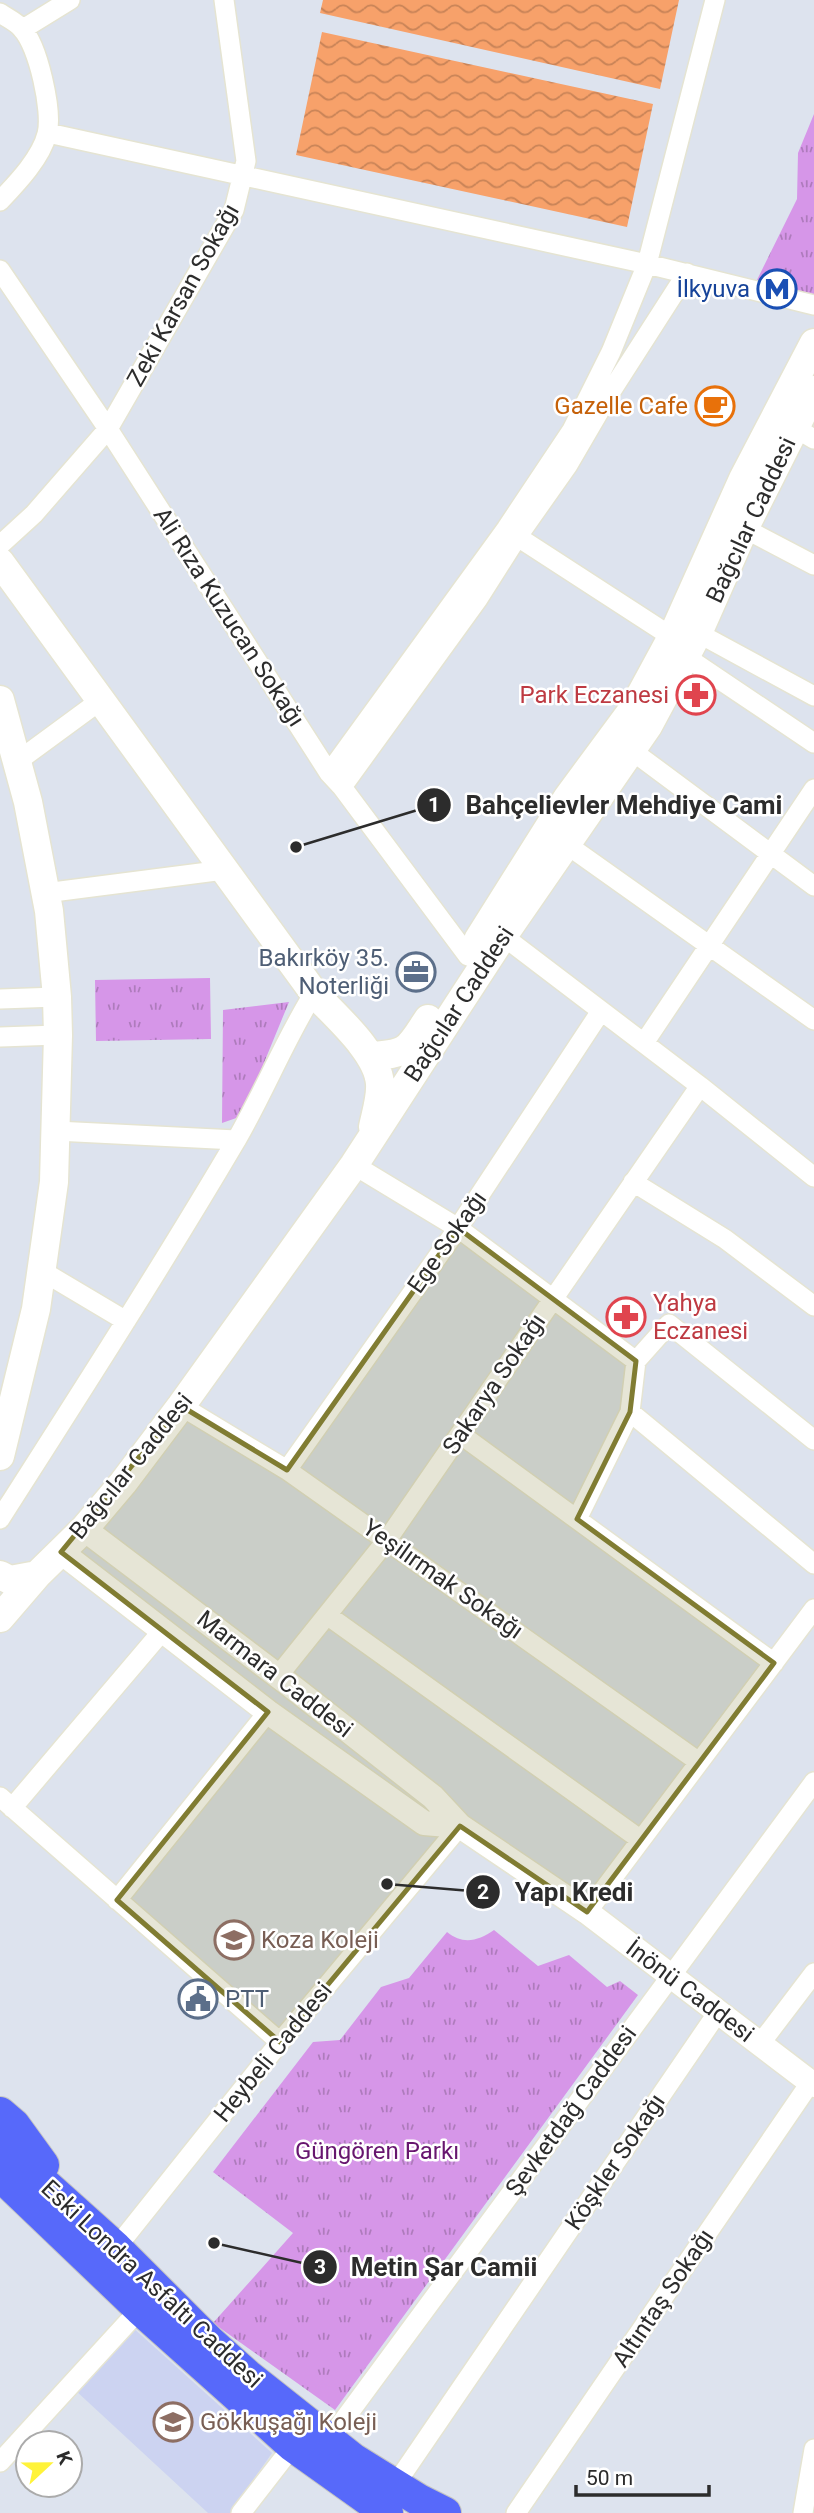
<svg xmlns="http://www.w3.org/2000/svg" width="814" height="2513" viewBox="0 0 814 2513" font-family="Roboto,sans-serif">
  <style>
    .education { fill: #ccd3f1 }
    .grass { fill: url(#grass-tufts) }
    .water { fill: url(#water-waves) }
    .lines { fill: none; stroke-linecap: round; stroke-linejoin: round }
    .minor-casing { stroke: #e5e4d2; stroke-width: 22 }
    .tertiary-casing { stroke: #e5e4d2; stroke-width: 27 }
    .secondary-casing { stroke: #e5e4d2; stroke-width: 31 }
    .primary-casing { stroke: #c4c4c4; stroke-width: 34 }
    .minor { stroke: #fff; stroke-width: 19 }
    .tertiary { stroke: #fff; stroke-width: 24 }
    .secondary { stroke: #fff; stroke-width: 28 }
    .primary { stroke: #5769fa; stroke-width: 32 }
    .marked { fill: #807c32; fill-opacity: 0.2; stroke: #807c32; stroke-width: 5; stroke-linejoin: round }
    .labels { text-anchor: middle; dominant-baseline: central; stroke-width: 5; stroke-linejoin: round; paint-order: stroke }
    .transit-label { font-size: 24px; fill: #164399; stroke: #fff; text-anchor: end }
    .street-label { font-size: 24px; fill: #2c2c2c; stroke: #fff }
    .food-label { font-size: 24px; fill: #c56008; stroke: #fff; text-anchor: end }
    .health-label { font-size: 24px; fill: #be3a42; stroke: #fff; text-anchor: end }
    .service-label { font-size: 24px; fill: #4e5e75; stroke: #fff; text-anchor: end }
    .education-label { font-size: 24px; fill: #785e54; stroke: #fff; text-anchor: start }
    .park-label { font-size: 24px; fill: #67166f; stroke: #fff }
    .leader { fill: none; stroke: #2c2c2c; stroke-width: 2.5 }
    .callout-dot { fill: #2c2c2c; stroke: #fff; stroke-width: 2.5 }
    .mark-label { font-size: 21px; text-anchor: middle; font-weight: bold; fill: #fff }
    .callout-label { font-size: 26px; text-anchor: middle; font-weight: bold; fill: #2c2c2c; stroke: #fff; stroke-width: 5; stroke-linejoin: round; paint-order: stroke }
  </style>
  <defs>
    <pattern id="grass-tufts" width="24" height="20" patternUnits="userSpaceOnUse" patternTransform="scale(1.75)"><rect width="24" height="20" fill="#d696e8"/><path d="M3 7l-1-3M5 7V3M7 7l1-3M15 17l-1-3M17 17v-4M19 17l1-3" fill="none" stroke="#ae7bbc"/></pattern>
    <pattern id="water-waves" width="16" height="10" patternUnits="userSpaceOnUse" patternTransform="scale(1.75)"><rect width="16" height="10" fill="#f7a16a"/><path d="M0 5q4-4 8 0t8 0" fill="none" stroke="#c88357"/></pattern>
  </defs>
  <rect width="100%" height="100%" fill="#dde3ee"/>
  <path class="education" d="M131,2326L272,2453L230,2513H208L75,2390Z"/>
  <path class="grass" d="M814,114V294L811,300L754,286L797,199L798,153Z
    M210,978L211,1039L96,1041L95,980Z
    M289,1002L242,1116L222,1123L223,1010Z
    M494,1930L538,1966L569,1955L607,1987L620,1981L638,1995L335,2410L213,2323L293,2233L213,2172L313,2042L340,2040L381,1987L409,1978L447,1932C463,1945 478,1941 494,1930Z"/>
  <path class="water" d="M323,0H679L660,89L320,13Z
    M322,32L653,104L627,227L296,155Z"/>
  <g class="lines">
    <g class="minor-casing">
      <path id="minor" d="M0,13C7,18 17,22 22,29C38,45 53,112 47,134C41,158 17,183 0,201
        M23,29L70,0
        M48,133L647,264L814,305
        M0,270L108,429L329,773L342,787L468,956
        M794,427L814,439
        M734,523L814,565
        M507,530L672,637
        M0,545L34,514L108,429L234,210L246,161L224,0
        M698,633L814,696
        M686,657L814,743
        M631,750L814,886
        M18,761L101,700
        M329,773L506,529L572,430L611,352L647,264L715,0
        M342,787L478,599L518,536L568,465L610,393L687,273
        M566,844L814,1020
        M45,893L224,870
        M503,936L700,1086L814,1177
        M0,999L57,997
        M0,1037L58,1035
        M644,1043L814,789
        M56,1131L236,1140
        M354,1165L458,1228L636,1361
        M633,1182L725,1239L814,1306
        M42,1271L126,1321
        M181,1406L287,1470L699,1762
        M460,1434L774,1663
        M814,1440L669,1324L636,1361L630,1412L814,1564
        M287,1470L458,1228L601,1011
        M0,1519C79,1395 159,1271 234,1144C263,1095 284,1041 314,993
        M577,1519L630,1412
        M327,1615L641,1840
        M278,1676L387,1540L700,1086
        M0,1797L280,2042
        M12,1808L164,1629
        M117,1900L268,1712
        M587,1912L814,1609
        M760,2044L814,1973
        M116,2248L280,2042L460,1826
        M329,2440L814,1782
        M0,2462L140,2309
        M395,2485L718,2012
        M241,2513L293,2446
        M516,2513L810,2083
        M803,2513L814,2449"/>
    </g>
    <g class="tertiary-casing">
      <path id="tertiary" d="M84,1529L290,1685L433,1797L460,1826L587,1912L814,2085
        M61,1552L268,1712L424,1823L460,1826"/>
    </g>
    <g class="secondary-casing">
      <path id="secondary" d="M0,562L314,993C335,1016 378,1052 380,1084C381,1097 376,1113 373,1127
        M0,700L28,802L49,911L57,997L58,1035L54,1182L36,1309L0,1456
        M478,940L568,797L633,709L672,637L743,479L814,343
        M371,1056C409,1054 408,1049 428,1019
        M0,1575L10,1580L37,1575
        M0,1618L37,1575L84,1529L123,1483L181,1406L354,1165L503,936L648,726L698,633L744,529L814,390"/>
    </g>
    <g class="primary-casing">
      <path id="primary" d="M0,2113L14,2125L43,2165
        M0,2144L116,2248L210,2342L247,2375L353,2459L419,2500L445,2513
        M0,2175L140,2309L293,2446L387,2513"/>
    </g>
    <use href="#minor" class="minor"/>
    <use href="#tertiary" class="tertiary"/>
    <use href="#secondary" class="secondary"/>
    <use href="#primary" class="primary"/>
  </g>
  <path class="marked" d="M458,1228L636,1361L630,1412L577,1519L774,1663L587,1912L460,1826L280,2042L117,1900L268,1712L61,1552L181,1406L287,1470Z"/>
  <defs>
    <g id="metro-ring" transform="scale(2.0125)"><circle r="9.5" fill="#fff" stroke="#1a4fb4" stroke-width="1.5"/><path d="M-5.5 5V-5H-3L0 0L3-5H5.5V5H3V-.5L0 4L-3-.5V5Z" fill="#1a4fb4"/></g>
    <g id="cafe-ring" transform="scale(2.0125)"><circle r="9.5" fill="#fff" stroke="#e8710a" stroke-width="1.5"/><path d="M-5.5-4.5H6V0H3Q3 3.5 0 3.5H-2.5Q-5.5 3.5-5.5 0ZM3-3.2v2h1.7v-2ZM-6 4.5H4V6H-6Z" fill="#e8710a"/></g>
    <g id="pharmacy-ring" transform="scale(2.0125)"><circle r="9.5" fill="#fff" stroke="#e0444e" stroke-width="1.5"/><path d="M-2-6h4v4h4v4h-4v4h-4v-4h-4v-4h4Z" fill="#e0444e"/></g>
    <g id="office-ring" transform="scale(2.0125)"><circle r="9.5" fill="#fff" stroke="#5c6f8a" stroke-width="1.5"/><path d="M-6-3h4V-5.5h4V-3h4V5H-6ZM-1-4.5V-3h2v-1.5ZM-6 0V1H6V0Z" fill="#5c6f8a"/></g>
    <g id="school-ring" transform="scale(2.0125)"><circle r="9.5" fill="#fff" stroke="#8d6e63" stroke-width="1.5"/><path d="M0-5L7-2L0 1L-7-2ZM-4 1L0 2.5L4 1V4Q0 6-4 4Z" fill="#8d6e63"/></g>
    <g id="civic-ring" transform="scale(2.0125)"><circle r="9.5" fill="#fff" stroke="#5c6f8a" stroke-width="1.5"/><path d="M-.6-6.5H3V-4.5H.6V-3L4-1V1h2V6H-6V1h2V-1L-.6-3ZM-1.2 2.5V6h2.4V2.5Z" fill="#5c6f8a"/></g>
  </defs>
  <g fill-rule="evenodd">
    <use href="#metro-ring" x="777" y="289"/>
    <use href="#cafe-ring" x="715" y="406"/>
    <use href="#pharmacy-ring" x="696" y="695"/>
    <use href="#office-ring" x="416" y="972"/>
    <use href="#pharmacy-ring" x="626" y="1317"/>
    <use href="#school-ring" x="234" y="1940"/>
    <use href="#civic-ring" x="198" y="1999"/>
    <use href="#school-ring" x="173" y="2422"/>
  </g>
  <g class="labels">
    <g class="transit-label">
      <text x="750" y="289">İlkyuva</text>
    </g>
    <g class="street-label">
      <text transform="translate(183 295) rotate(-61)">Zeki Karsan Sokağı</text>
      <text transform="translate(751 520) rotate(-65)">Bağcılar Caddesi</text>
      <text transform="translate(229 617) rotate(57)">Ali Rıza Kuzucan Sokağı</text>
      <text transform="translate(459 1004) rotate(-57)">Bağcılar Caddesi</text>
      <text transform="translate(447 1242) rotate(-55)">Ege Sokağı</text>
      <text transform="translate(494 1384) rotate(-56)">Sakarya Sokağı</text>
      <text transform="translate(131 1466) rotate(-51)">Bağcılar Caddesi</text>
      <text transform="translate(443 1579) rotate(35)">Yeşilırmak Sokağı</text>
      <text transform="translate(275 1674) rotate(38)">Marmara Caddesi</text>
      <text transform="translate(690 1991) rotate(37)">İnönü Caddesi</text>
      <text transform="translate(273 2052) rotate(-51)">Heybeli Caddesi</text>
      <text transform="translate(571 2111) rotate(-54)">Şevketdağ Caddesi</text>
      <text transform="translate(615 2162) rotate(-56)">Köşkler Sokağı</text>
      <text transform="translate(152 2284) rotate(43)">Eski Londra Asfaltı Caddesi</text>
      <text transform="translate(663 2298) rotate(-56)">Altıntaş Sokağı</text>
    </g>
    <g class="food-label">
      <text x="688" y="406">Gazelle Cafe</text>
    </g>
    <g class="health-label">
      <text x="669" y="695">Park Eczanesi</text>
      <text x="653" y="1303" text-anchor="start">Yahya<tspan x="653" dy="28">Eczanesi</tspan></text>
    </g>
    <g class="service-label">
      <text x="389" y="958">Bakırköy 35.<tspan x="389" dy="28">Noterliği</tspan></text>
      <text x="225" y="1999" text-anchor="start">PTT</text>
    </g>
    <g class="education-label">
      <text x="261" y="1940">Koza Koleji</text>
      <text x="200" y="2422">Gökkuşağı Koleji</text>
    </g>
    <g class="park-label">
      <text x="377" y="2151">Güngören Parkı</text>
    </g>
  </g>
  <path class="leader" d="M296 847L434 805M387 1884L483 1892M214 2243L320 2267"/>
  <g class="callout-dot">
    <circle cx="296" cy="847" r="7"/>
    <circle cx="387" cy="1884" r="7"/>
    <circle cx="214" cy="2243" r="7"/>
    <circle cx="434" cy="805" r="18"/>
    <circle cx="483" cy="1892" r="18"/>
    <circle cx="320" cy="2267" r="18"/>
  </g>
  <g class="mark-label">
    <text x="434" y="812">1</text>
    <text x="483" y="1899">2</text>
    <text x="320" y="2274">3</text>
  </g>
  <g class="callout-label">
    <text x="624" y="814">Bahçelievler Mehdiye Cami</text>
    <text x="574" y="1901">Yapı Kredi</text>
    <text x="444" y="2276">Metin Şar Camii</text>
  </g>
  <g transform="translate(49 2464) rotate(68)"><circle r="33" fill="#ffffff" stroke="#ababab" stroke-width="2"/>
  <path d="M0-5L12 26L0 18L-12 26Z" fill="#fff33a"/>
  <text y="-10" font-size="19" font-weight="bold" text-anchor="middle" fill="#2c2c2c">K</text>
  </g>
  <path d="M576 2485v10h133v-10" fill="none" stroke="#2c2c2c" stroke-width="3.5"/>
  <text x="586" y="2485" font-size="21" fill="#2c2c2c" stroke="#ffffff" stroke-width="5" paint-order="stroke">50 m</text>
</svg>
